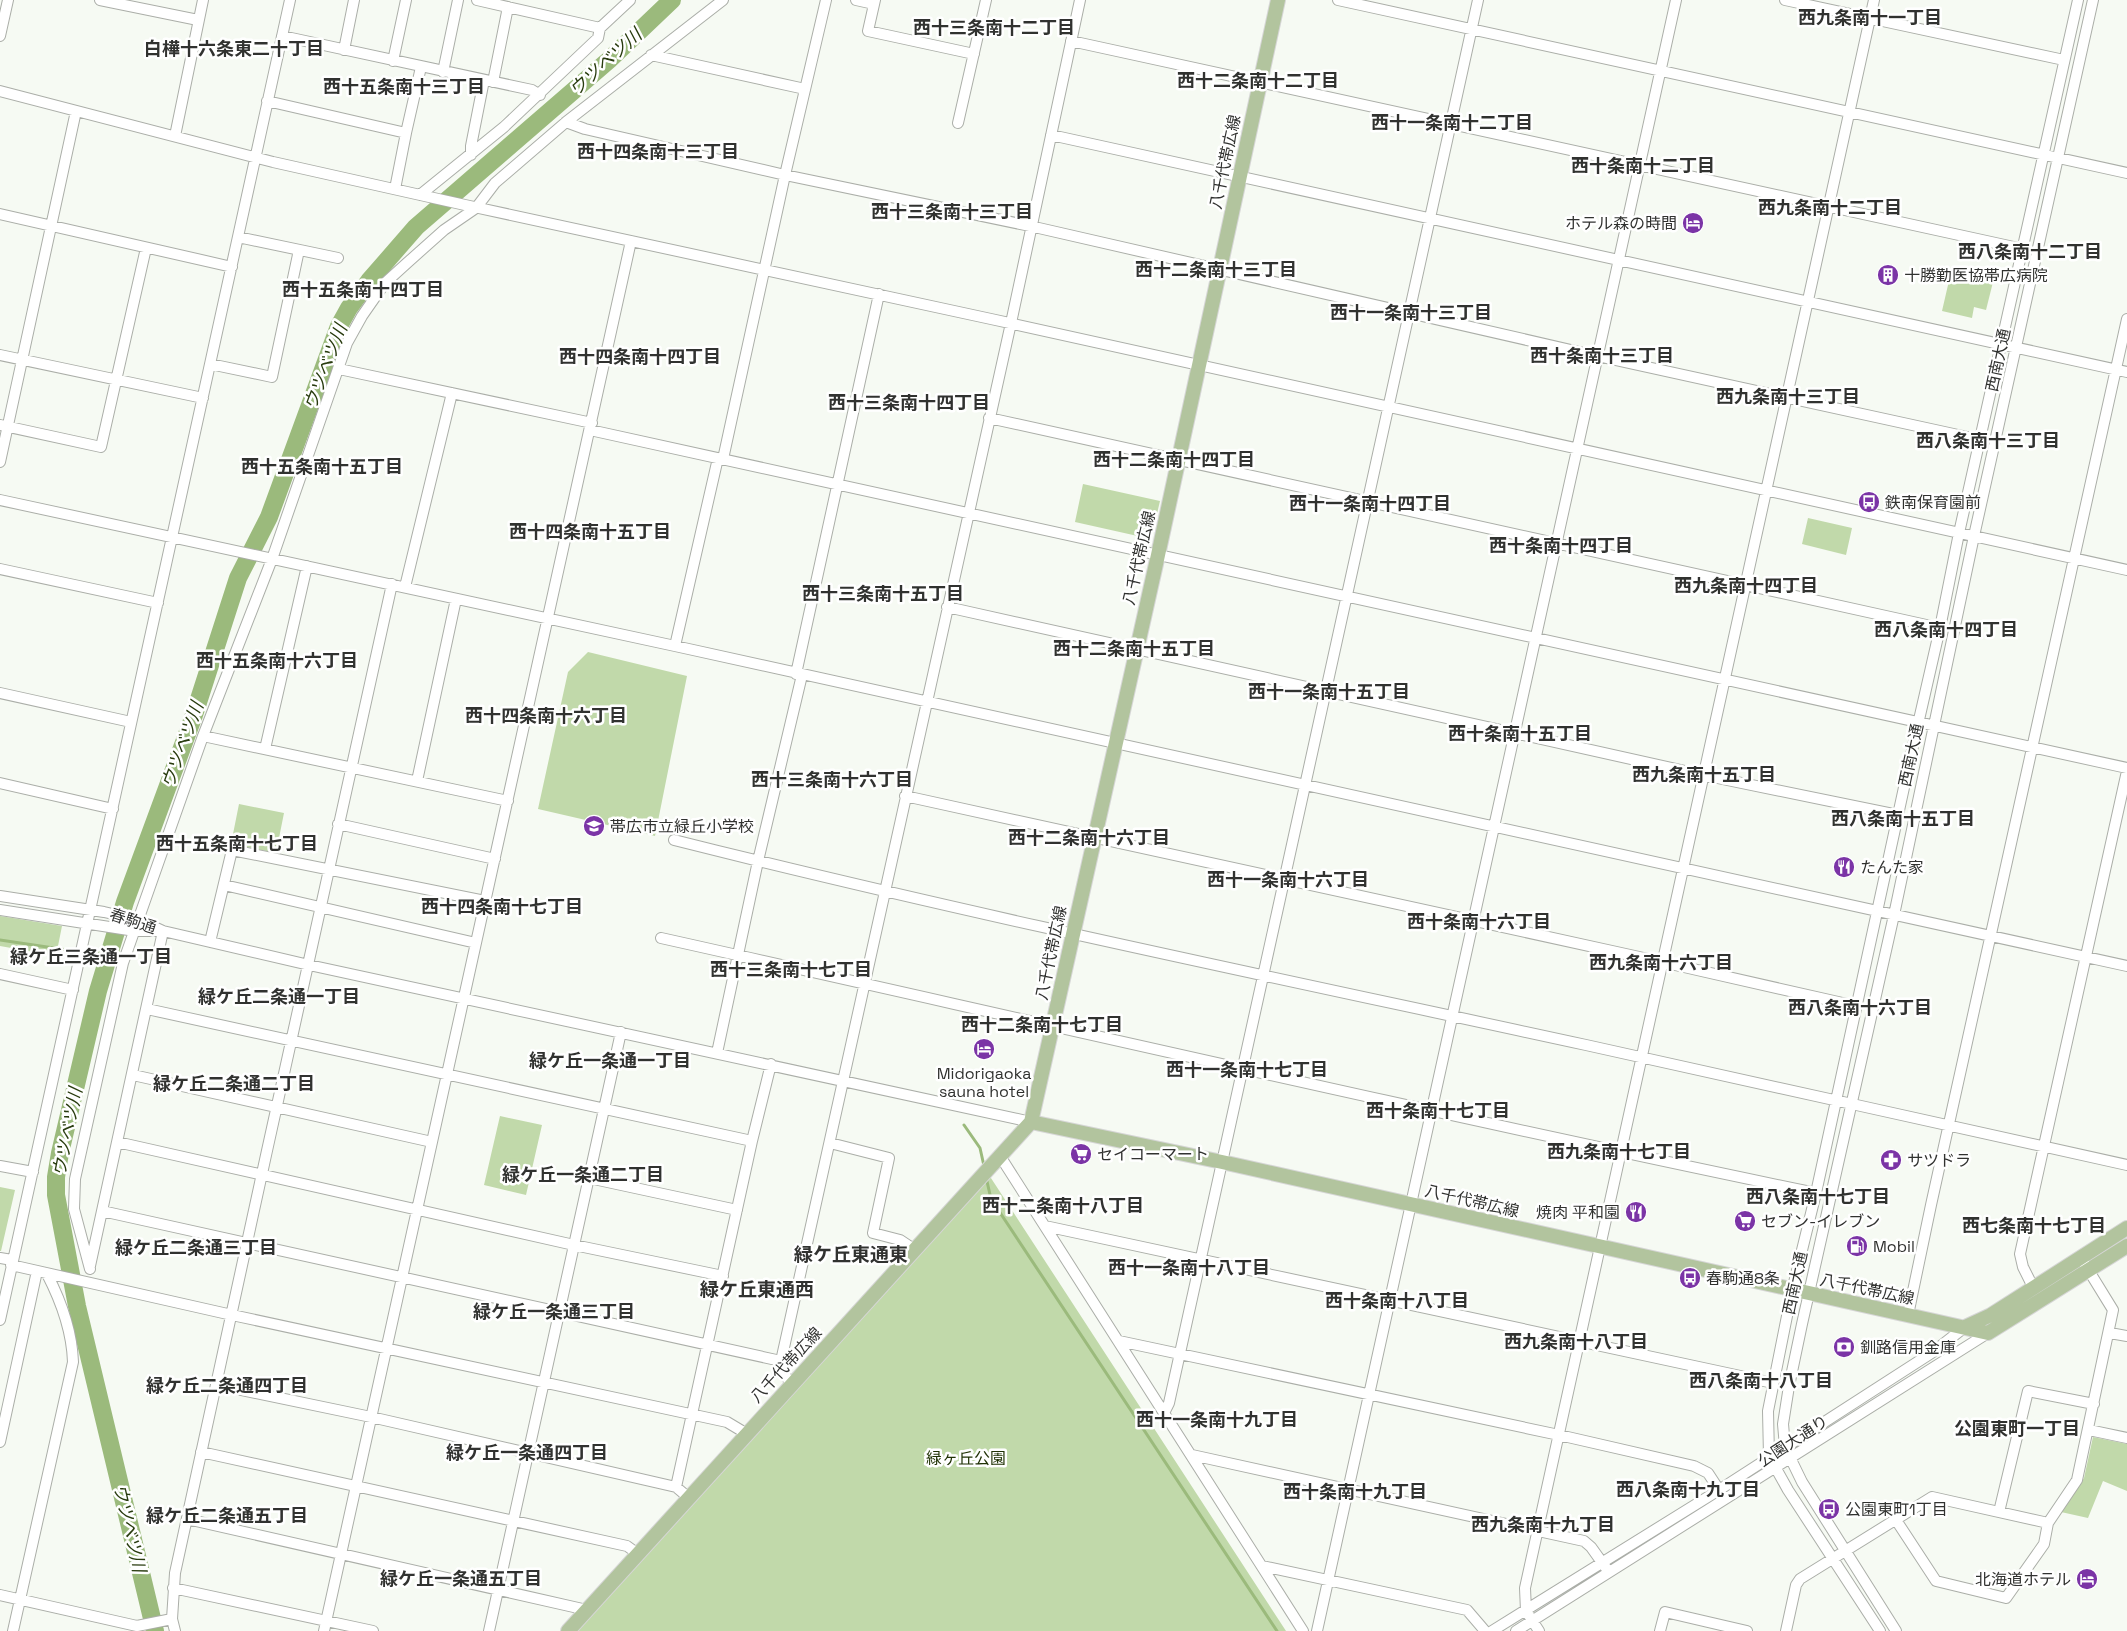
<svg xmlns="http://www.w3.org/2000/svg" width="2127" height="1631" viewBox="0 0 2127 1631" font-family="'Space Grotesk','Noto Sans JP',sans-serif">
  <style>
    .green { fill: #c1d9aa }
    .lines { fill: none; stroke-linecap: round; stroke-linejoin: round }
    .stream { stroke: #9bba7c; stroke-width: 3 }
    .river { stroke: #9bba7c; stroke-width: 18 }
    .minor-casing { stroke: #abaea8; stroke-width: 12 }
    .major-casing { stroke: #d6d6d6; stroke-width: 16 }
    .minor { stroke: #fff; stroke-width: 10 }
    .major { stroke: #b2c49e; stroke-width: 14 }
    .labels { text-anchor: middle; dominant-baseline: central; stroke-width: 5; stroke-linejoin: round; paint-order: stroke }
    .street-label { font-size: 16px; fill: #313230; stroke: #fff }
    .poi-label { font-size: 16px; fill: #313230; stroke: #fff; text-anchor: start }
    .park-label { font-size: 16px; fill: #203205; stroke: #fff }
    .neighbourhood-label { font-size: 18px; font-weight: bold; fill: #313230; stroke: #fff }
    .water-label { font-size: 18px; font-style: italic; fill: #283b0e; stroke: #fff }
    .quarter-label { font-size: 19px; font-weight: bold; fill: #313230; stroke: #fff }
  </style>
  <rect width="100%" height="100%" fill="#f6faf3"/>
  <path class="green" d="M1951,272L1993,282L1986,310L1974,307L1972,318L1942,311Z
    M1083,484L1160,501L1151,539L1075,522Z
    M1808,518L1852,528L1846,555L1802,544Z
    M588,652L687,676L655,836L538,809L568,672Z
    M239,804L284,813L276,853L231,844Z
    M0,916L62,926L56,956L0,946Z
    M500,1116L542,1125L526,1195L484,1185Z
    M989,1175L1286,1631H573Z
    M0,1187L15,1190L1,1251H0Z
    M2093,1437L2127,1444V1491L2103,1481L2088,1518L2061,1512L2084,1478Z"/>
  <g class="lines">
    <path class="stream" d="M0,940L94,954L110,951
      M964,1125L980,1148L984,1166
      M986,1177L991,1199L1277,1631"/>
    <path class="river" d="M155,1631L77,1306L56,1195V1177L60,1153L98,991L125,902L193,718L238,578L269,517L339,326L349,308L369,281L416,227L609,60L672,0"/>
    <g class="minor-casing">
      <path id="minor" d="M100,0L198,20
        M477,0L600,28
        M856,0L874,4
        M875,0L868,31L974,54
        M1338,0L2127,173
        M1785,0L2064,60
        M0,36L8,0
        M282,36L532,90L540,95
        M1071,41L2023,249
        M344,50L354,0
        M651,55L805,89
        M393,61L406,0
        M443,72L458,0
        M493,82L508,7
        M0,91L273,162L465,205L991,319L2127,570
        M267,101L406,133L395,189
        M566,122L585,129L785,175L1030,226L1597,356L1981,440
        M958,123L986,0
        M406,133L421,67
        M1051,135L2127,372
        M175,136L203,0
        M471,155V146L484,80
        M420,195L504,127L598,38L600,28L630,0
        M0,214L232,267
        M238,237L338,258
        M0,355L203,398
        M210,364L272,377L299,250
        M339,369L592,423
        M989,418L1940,628
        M0,425L101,447L146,248
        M590,430L2127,768
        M723,459L785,175L826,0
        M0,462L76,111
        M0,500L675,646L2127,966
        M0,569L158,603
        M405,587L452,393
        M947,607L1703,775L1898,815
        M675,646L718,458
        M796,674L879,294
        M0,693L131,722
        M203,736L508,801
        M265,749L307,566
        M417,781L456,599
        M0,783L113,809
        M905,796L1662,962L1856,1006
        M338,824L495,859
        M674,840C976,916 1282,979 1586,1045C1767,1084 1946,1126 2127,1165
        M224,885L476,943
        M0,896L104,912L139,920L163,931L309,965L1031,1122
        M0,910L135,931H159
        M661,938C1046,1024 1430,1113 1816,1193
        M210,942L232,850L485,901
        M0,974L73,990
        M147,1009L752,1141
        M717,1053L758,861L802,675
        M133,1075L432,1142
        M117,1142L574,1245L723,1276
        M830,1143L889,1158L873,1233L900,1240L915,1250
        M1000,1156L1303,1631
        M0,1166L33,1172
        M589,1178L737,1210
        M102,1211L781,1361
        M1045,1226L1773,1383
        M0,1258L12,1260
        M11,1265L232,1315L727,1422L747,1434
        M90,1266L163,931
        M90,1269L74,1209L75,1179L123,963L203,736L272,559L347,343L362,316L385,283L407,263L444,230L476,208L495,183L566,122L723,0
        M2034,1289L2023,1267L2020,1254L2127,771
        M1908,1315L1931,1205L2127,319
        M0,1320L290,0
        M2110,1333L2127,1336
        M1119,1341L1559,1435L1694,1466L1708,1473L1725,1499
        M793,1384L779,1370L1011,323L1080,0
        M217,1385L371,1417L676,1487L689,1498
        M1164,1413L1169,1403L1180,1353L1478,0
        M2089,1430L2127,1438
        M0,1442L37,1271
        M201,1452L627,1546L638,1554
        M1192,1455L1584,1541L1591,1547L1606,1568
        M676,1487L752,1141L771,1064
        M1999,1512L2028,1391L2094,1404
        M187,1519L587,1610
        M1896,1520L1936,1581L2006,1598L2044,1544L2048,1523L2077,1480L2113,1310L2081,1258
        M1262,1566L1467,1610L1485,1631
        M173,1588L373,1631
        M0,1595L137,1626L172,1619
        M13,1631L73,1362C72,1331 61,1301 47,1274
        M175,1631L172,1619L175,1573C247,1243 318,914 392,584
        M324,1631L631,241
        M489,1631L621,1032
        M1317,1631L1676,0
        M1492,1631L1719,1490L1933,1352L1965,1327
        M1516,1631L1988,1333
        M1539,1631L1526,1611L1525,1588L1874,0
        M1660,1631L1665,1612L1747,1631
        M1786,1631L1796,1585L1800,1579L1932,1497L2048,1523
        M1880,1631L1788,1490L1769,1456L1768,1411L1792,1291L1816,1193L1913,746L1940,628L1959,533L2078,0
        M1896,1631L1802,1482L1785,1447L1783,1424L1789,1386L1802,1324L1894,915L1974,536L2093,0"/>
    </g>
    <g class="major-casing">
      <path id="major" d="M1031,1122L1222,1162L1988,1333L2127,1246
        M1965,1327L1991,1315L2127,1228
        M568,1631L1031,1122L1158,555L1278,0"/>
    </g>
    <use href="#minor" class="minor"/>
    <use href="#major" class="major"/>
  </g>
  <defs>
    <g id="hotel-disc" transform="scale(1.125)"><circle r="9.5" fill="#7b34a6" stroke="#fff"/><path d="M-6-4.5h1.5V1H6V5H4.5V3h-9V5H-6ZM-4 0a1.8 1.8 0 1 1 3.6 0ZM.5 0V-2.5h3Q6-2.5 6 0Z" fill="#fff"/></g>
    <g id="building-disc" transform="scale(1.125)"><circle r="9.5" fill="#7b34a6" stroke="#fff"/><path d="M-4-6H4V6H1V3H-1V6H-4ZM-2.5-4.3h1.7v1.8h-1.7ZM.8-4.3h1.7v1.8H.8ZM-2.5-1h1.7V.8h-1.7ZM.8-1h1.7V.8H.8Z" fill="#fff"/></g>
    <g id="bus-disc" transform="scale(1.125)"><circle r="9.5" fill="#7b34a6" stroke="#fff"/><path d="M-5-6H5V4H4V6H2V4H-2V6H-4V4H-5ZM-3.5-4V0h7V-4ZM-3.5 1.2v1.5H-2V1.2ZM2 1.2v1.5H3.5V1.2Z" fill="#fff"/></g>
    <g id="school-disc" transform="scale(1.125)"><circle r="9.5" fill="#7b34a6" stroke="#fff"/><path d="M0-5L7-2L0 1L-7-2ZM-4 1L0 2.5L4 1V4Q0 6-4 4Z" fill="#fff"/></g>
    <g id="restaurant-disc" transform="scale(1.125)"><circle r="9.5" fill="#7b34a6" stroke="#fff"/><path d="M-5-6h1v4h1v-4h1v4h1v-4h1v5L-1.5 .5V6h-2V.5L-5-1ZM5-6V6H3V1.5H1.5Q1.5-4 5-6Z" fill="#fff"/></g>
    <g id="supermarket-disc" transform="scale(1.125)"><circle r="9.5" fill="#7b34a6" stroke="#fff"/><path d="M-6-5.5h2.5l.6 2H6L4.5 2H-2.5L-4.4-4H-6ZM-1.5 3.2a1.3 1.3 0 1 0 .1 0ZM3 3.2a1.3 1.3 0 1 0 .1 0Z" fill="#fff"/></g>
    <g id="pharmacy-disc" transform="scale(1.125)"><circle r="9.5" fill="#7b34a6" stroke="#fff"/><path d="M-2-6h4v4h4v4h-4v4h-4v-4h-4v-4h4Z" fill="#fff"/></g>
    <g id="fuel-disc" transform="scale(1.125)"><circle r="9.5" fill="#7b34a6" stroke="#fff"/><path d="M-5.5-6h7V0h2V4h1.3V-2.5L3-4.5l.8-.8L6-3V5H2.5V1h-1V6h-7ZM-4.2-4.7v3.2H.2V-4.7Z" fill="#fff"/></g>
    <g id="bank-disc" transform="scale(1.125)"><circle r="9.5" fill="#7b34a6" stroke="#fff"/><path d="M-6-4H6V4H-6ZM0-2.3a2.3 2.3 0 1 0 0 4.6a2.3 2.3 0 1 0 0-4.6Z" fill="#fff"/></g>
  </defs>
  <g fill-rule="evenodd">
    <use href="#hotel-disc" x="1693" y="223"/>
    <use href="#building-disc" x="1888" y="275"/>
    <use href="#bus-disc" x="1869" y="502"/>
    <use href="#school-disc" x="594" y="826"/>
    <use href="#restaurant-disc" x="1844" y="867"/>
    <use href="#hotel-disc" x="984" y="1049"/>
    <use href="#supermarket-disc" x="1081" y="1154"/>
    <use href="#pharmacy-disc" x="1891" y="1160"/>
    <use href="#restaurant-disc" x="1636" y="1212"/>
    <use href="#supermarket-disc" x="1745" y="1221"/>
    <use href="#fuel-disc" x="1857" y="1246"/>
    <use href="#bus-disc" x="1690" y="1278"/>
    <use href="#bank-disc" x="1844" y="1347"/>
    <use href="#bus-disc" x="1829" y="1509"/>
    <use href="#hotel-disc" x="2087" y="1579"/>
  </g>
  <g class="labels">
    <g class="street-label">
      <text transform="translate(1225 162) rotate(-78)">八千代帯広線</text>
      <text transform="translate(1998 360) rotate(-78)">西南大通</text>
      <text transform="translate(1139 558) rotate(-77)">八千代帯広線</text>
      <text transform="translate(1911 755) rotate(-78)">西南大通</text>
      <text transform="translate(133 921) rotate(18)">春駒通</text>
      <text transform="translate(1051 953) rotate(-78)">八千代帯広線</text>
      <text transform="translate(1472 1201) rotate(13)">八千代帯広線</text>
      <text transform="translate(1795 1283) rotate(-78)">西南大通</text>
      <text transform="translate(1867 1289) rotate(12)">八千代帯広線</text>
      <text transform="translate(786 1365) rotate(-47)">八千代帯広線</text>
      <text transform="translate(1793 1441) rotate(-33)">公園大通り</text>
    </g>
    <g class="poi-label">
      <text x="1677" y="223" text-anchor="end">ホテル森の時間</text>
      <text x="1904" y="275">十勝勤医協帯広病院</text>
      <text x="1885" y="502">鉄南保育園前</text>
      <text x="610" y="826">帯広市立緑丘小学校</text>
      <text x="1860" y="867">たんた家</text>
      <text x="984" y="1073" text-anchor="middle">Midorigaoka<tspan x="984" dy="18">sauna hotel</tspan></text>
      <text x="1097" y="1154">セイコーマート</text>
      <text x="1907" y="1160">サツドラ</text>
      <text x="1620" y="1212" text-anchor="end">焼肉 平和園</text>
      <text x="1761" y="1221">セブン-イレブン</text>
      <text x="1873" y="1246">Mobil</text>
      <text x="1706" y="1278">春駒通8条</text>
      <text x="1860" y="1347">釧路信用金庫</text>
      <text x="1845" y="1509">公園東町1丁目</text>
      <text x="2071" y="1579" text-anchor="end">北海道ホテル</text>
    </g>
    <g class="park-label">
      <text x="966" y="1458">緑ヶ丘公園</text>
    </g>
    <g class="neighbourhood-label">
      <text x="1870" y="17">西九条南十一丁目</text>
      <text x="994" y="27">西十三条南十二丁目</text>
      <text x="234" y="48">白樺十六条東二十丁目</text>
      <text x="1258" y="80">西十二条南十二丁目</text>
      <text x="404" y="86">西十五条南十三丁目</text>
      <text x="1452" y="122">西十一条南十二丁目</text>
      <text x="658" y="151">西十四条南十三丁目</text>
      <text x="1643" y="165">西十条南十二丁目</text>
      <text x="1830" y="207">西九条南十二丁目</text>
      <text x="952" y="211">西十三条南十三丁目</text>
      <text x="2030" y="251">西八条南十二丁目</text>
      <text x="1216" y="269">西十二条南十三丁目</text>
      <text x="363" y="289">西十五条南十四丁目</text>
      <text x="1411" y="312">西十一条南十三丁目</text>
      <text x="1602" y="355">西十条南十三丁目</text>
      <text x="640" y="356">西十四条南十四丁目</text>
      <text x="1788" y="396">西九条南十三丁目</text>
      <text x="909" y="402">西十三条南十四丁目</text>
      <text x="1988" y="440">西八条南十三丁目</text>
      <text x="1174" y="459">西十二条南十四丁目</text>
      <text x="322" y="466">西十五条南十五丁目</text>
      <text x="1370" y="503">西十一条南十四丁目</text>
      <text x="590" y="531">西十四条南十五丁目</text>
      <text x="1561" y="545">西十条南十四丁目</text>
      <text x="1746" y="585">西九条南十四丁目</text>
      <text x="883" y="593">西十三条南十五丁目</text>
      <text x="1946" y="629">西八条南十四丁目</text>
      <text x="1134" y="648">西十二条南十五丁目</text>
      <text x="277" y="660">西十五条南十六丁目</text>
      <text x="1329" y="691">西十一条南十五丁目</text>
      <text x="546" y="715">西十四条南十六丁目</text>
      <text x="1520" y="733">西十条南十五丁目</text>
      <text x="1704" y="774">西九条南十五丁目</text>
      <text x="832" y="779">西十三条南十六丁目</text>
      <text x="1903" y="818">西八条南十五丁目</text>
      <text x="1089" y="837">西十二条南十六丁目</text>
      <text x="237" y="843">西十五条南十七丁目</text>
      <text x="1288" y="879">西十一条南十六丁目</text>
      <text x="502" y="906">西十四条南十七丁目</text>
      <text x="1479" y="921">西十条南十六丁目</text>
      <text x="91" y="956">緑ケ丘三条通一丁目</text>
      <text x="1661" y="962">西九条南十六丁目</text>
      <text x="791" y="969">西十三条南十七丁目</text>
      <text x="279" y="996">緑ケ丘二条通一丁目</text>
      <text x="1860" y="1007">西八条南十六丁目</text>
      <text x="1042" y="1024">西十二条南十七丁目</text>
      <text x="610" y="1060">緑ケ丘一条通一丁目</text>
      <text x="1247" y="1069">西十一条南十七丁目</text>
      <text x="234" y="1083">緑ケ丘二条通二丁目</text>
      <text x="1438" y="1110">西十条南十七丁目</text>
      <text x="1619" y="1151">西九条南十七丁目</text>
      <text x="583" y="1174">緑ケ丘一条通二丁目</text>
      <text x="1818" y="1196">西八条南十七丁目</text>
      <text x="1063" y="1205">西十二条南十八丁目</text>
      <text x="2034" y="1225">西七条南十七丁目</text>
      <text x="196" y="1247">緑ケ丘二条通三丁目</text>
      <text x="1189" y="1267">西十一条南十八丁目</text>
      <text x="1397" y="1300">西十条南十八丁目</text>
      <text x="554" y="1311">緑ケ丘一条通三丁目</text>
      <text x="1576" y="1341">西九条南十八丁目</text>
      <text x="1761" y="1380">西八条南十八丁目</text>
      <text x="227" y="1385">緑ケ丘二条通四丁目</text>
      <text x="1217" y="1419">西十一条南十九丁目</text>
      <text x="2017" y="1428">公園東町一丁目</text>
      <text x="527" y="1452">緑ケ丘一条通四丁目</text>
      <text x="1688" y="1489">西八条南十九丁目</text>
      <text x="1355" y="1491">西十条南十九丁目</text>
      <text x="227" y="1515">緑ケ丘二条通五丁目</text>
      <text x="1543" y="1524">西九条南十九丁目</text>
      <text x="461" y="1578">緑ケ丘一条通五丁目</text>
    </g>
    <g class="water-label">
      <text transform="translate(605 62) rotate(-42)">ウツベツ川</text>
      <text transform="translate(325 367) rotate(-69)">ウツベツ川</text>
      <text transform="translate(182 745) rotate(-70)">ウツベツ川</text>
      <text transform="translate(67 1132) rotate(-79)">ウツベツ川</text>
      <text transform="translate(130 1528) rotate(77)">ウツベツ川</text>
    </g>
    <g class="quarter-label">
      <text x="851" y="1254">緑ケ丘東通東</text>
      <text x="757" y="1289">緑ケ丘東通西</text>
    </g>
  </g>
</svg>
